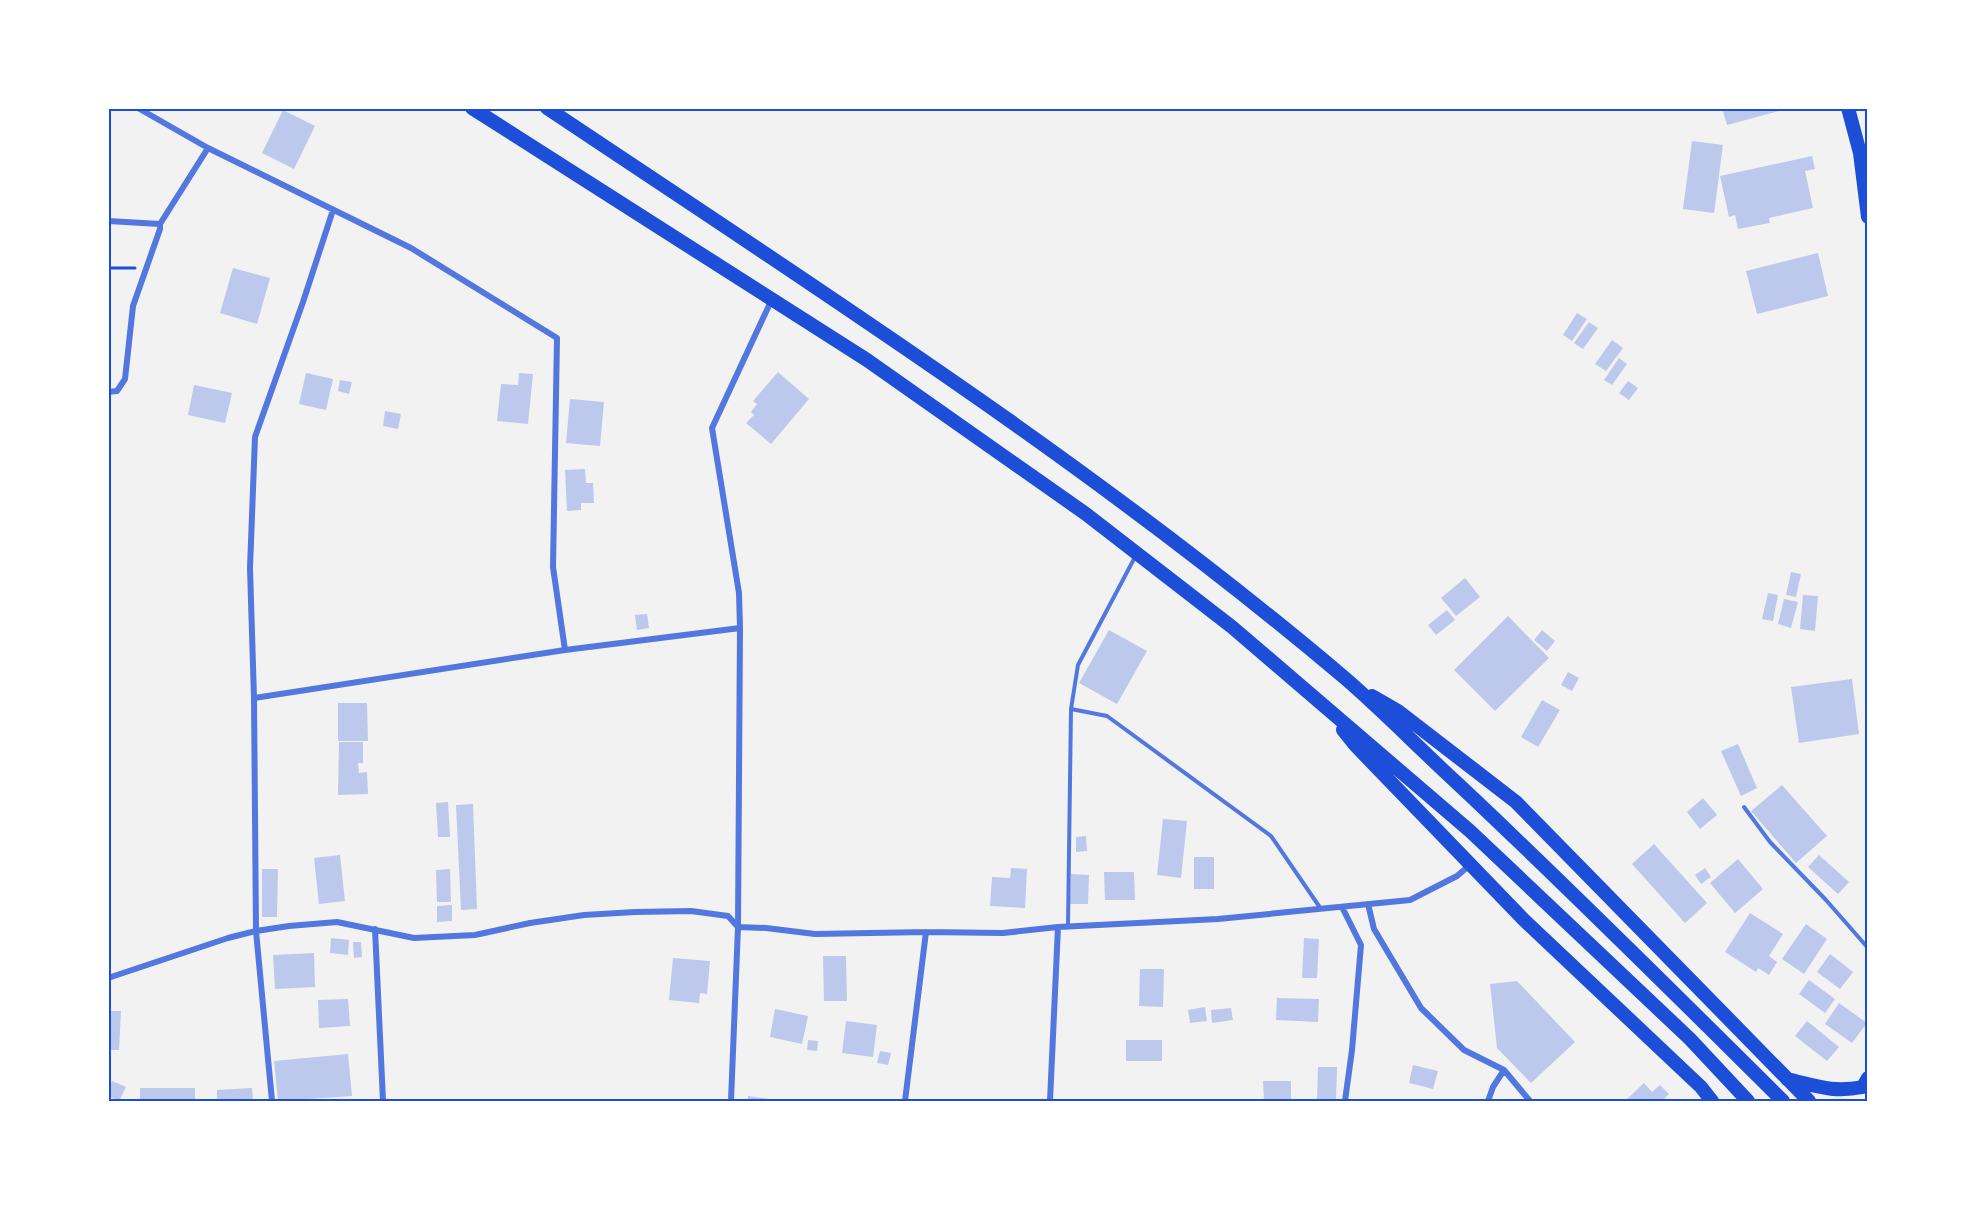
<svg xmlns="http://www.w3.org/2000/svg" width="1976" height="1209" viewBox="0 0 1976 1209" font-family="'Golos Text',sans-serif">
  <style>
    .building { fill: #bdc9ec }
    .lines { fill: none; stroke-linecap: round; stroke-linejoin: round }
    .path { stroke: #1d4ed8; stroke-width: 3 }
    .service { stroke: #5277de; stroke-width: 4 }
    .minor { stroke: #5277de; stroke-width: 6 }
    .trunk { stroke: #1d4ed8; stroke-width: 14 }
    .neatline { fill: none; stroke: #1d4ed8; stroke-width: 2 }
  </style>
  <rect width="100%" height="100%" fill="#f2f2f2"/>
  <path class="building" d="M1722,108H1786V109L1727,125Z
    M283,110L315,126L294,169L262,153Z
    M1692,141L1723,145L1714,213L1683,209Z
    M1812,156L1815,169L1805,171L1813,208L1769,218L1770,223L1738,229L1735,215L1729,217L1720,176Z
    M1818,253L1828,296L1757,314L1746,271Z
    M233,268L270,278L257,324L220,313Z
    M1577,313L1587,319L1572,341L1563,335Z
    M1589,322L1598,328L1583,349L1574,343Z
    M1612,340L1623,348L1606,371L1595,364Z
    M1619,358L1627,364L1612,385L1604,380Z
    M778,372L809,399L771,444L746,423L754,415L751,412L757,404L753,401Z
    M306,373L333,379L326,410L299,404Z
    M519,373L533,374L528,424L497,421L501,384L518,385Z
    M340,380L352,382L349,394L338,391Z
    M1628,381L1638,388L1629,400L1619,393Z
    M194,385L232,393L225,423L188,415Z
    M570,399L604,402L600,446L566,443Z
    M385,411L401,414L398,429L383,426Z
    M585,469L586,483H593L594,503H581V510L567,511L565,470Z
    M1791,572L1801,574L1796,597L1786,595Z
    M1465,578L1480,597L1456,616L1441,598Z
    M1768,593L1778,595L1773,621L1762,619Z
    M1803,595L1818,596L1815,631L1800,629Z
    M1784,599L1798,602L1791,628L1778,624Z
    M1447,610L1455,620L1436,635L1428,625Z
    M647,614L649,628L637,630L635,615Z
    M1508,616L1549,658L1495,711L1454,670Z
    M1109,630L1147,651L1117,704L1079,683Z
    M1542,630L1555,641L1547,651L1534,640Z
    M1568,672L1579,678L1572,691L1561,685Z
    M1852,679L1859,734L1799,743L1791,687Z
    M1542,700L1560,710L1538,747L1521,737Z
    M338,703H367L368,741H338Z
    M339,742H363V763H358L359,773L367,772L368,794L338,795Z
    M1738,744L1757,788L1741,796L1721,751Z
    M1782,785L1827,836L1796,863L1751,811Z
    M1703,798L1717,815L1700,829L1687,812Z
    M448,802L450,837H438L436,803Z
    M473,804L477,909L461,910L456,805Z
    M1163,819L1187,821L1181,878L1157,875Z
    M1086,836L1087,851L1076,852V837Z
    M1654,844L1707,903L1685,923L1632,864Z
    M340,855L345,901L319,904L314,858Z
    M1819,855L1849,882L1838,894L1808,867Z
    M1194,857H1214V889H1194Z
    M1738,859L1763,889L1735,913L1710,883Z
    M1011,868L1027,869L1025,908L990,906L992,877L1010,878Z
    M1705,868L1711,877L1701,884L1695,875Z
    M262,869H278L277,917H262Z
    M450,869L451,902H437L436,870Z
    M1104,872H1134L1135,900H1105Z
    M1071,874L1089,875L1088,904H1070Z
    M452,905V921L437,922V906Z
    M1750,913L1783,934L1769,956L1777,962L1769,975L1758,968L1756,972L1725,952Z
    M1806,924L1827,939L1804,974L1782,959Z
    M331,938L349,940L348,955L330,953Z
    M1304,938L1319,939L1317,978H1302Z
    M353,942H361L362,957L354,958Z
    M314,953L315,987L275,989L273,955Z
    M1830,954L1853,972L1840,989L1817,972Z
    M823,956H846L847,1001H824Z
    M673,958L710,961L707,994L700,993L699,1003L669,1000Z
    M1140,969H1164L1163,1007L1139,1006Z
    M1809,980L1835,999L1825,1013L1799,994Z
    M1517,981L1575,1042L1531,1083L1497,1048L1490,984Z
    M1277,998L1319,999L1318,1022L1276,1020Z
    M348,999L350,1026L319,1028L318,1000Z
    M1839,1003L1867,1023L1852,1043L1825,1024Z
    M1205,1007L1207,1021L1190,1023L1188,1010Z
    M1231,1008L1233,1020L1212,1023L1211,1010Z
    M775,1009L808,1016L802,1044L770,1037Z
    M108,1011H121L119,1050H108Z
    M846,1021L877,1025L873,1057L842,1053Z
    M1807,1021L1839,1047L1827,1061L1795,1036Z
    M808,1040L818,1041L817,1051L807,1050Z
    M1126,1040H1162V1061H1126Z
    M880,1051L891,1053L888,1065L877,1063Z
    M348,1054L352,1096L278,1101L274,1061Z
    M1413,1065L1438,1071L1433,1089L1409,1083Z
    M1318,1067H1337L1336,1101H1317Z
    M112,1081L126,1087L119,1101L108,1096V1089Z
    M1263,1081H1291V1101H1264Z
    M1644,1083L1652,1092L1660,1085L1669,1094L1662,1101H1625Z
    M140,1088H195V1101H140Z
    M252,1088L253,1101H217V1090Z
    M748,1096L777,1100V1101H748Z"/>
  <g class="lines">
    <path class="path" d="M108,268H135"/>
    <path class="service" d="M1071,709L1078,665L1135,557
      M1744,807L1770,842L1826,900L1868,948
      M1068,926L1071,709L1107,716L1271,836L1321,909"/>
    <path class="minor" d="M138,108L208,148L411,248L557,338L553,567L565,650
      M108,221L160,224
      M108,392L117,391L125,379L133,306L160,229V224L208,148
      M254,698L565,650L740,628
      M1368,904L1374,929L1421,1008L1464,1050L1504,1070L1530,1101
      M1342,907L1361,945L1352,1050L1345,1101
      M375,929L383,1101
      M108,978L228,938L256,931L289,926L337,922L414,938L475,935L530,923L584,915L635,912L691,911L728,916L738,927L766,928L815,934L926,932L1003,933L1058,927L1218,919L1410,900L1457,876L1471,864
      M272,1101L256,931L254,698L250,568L255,437L303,302L333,210
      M731,1101L738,927L740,628L739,593L712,428L772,299
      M905,1101L926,932
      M1050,1101L1058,927
      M1488,1101L1493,1087L1504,1070"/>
    <path class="trunk" d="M472,108L867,360L1086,514L1232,627L1470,831L1690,1039L1748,1101
      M547,108C819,290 1096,467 1346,679C1384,712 1420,749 1457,783C1568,887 1675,994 1783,1101
      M1848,108L1860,153L1868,217
      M1372,696L1398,711L1516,802L1809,1101
      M1343,730L1355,745L1524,920L1701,1087L1712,1101
      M1787,1079C1817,1086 1832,1093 1863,1087L1868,1078"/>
  </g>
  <rect width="1976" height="1209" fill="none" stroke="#ffffff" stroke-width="219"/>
  <rect x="110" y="110" width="1756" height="990" class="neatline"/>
</svg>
